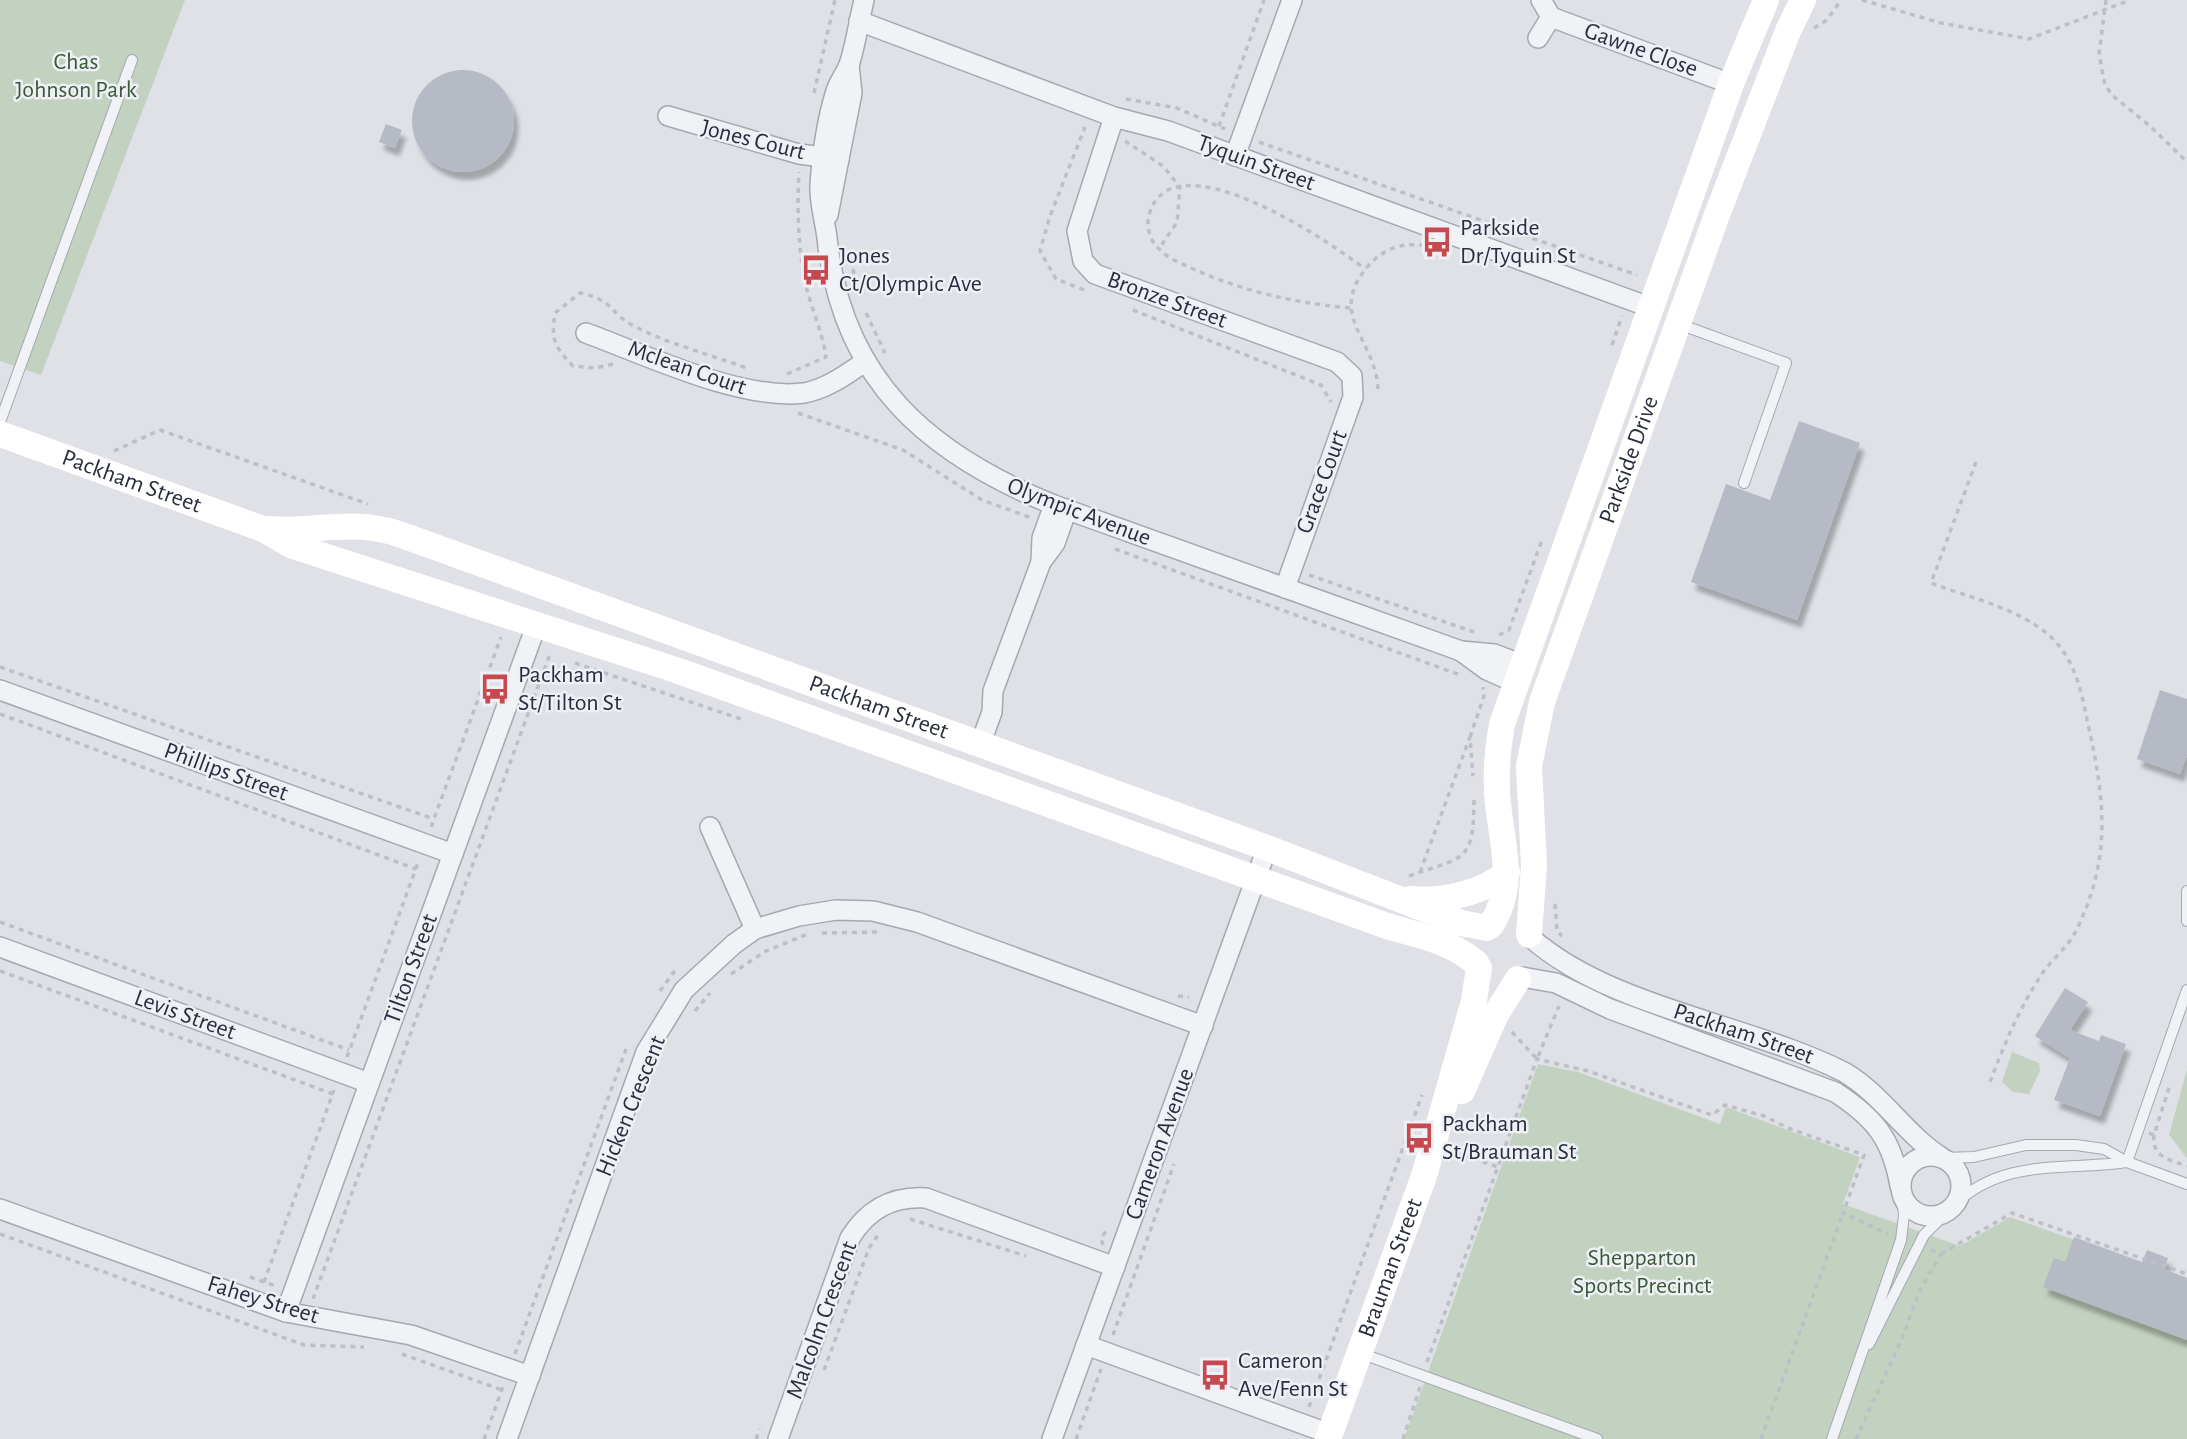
<svg xmlns="http://www.w3.org/2000/svg" width="2187" height="1439" viewBox="0 0 2187 1439" font-family="'Alegreya Sans',sans-serif">
  <style>
    .green { fill: #c3d1c0 }
    .building { fill: #b6bac4; filter: url(#shadow) }
    .lines { fill: none; stroke-linecap: round; stroke-linejoin: round }
    .lane-casing { stroke: #a4a8b1; stroke-width: 12 }
    .street-casing { stroke: #a4a8b1; stroke-width: 22 }
    .path { stroke: #bdbfc6; stroke-width: 3.5; stroke-dasharray: 5 5; stroke-linecap: butt }
    .lane { stroke: #f1f2f6; stroke-width: 10 }
    .street { stroke: #f1f2f6; stroke-width: 19 }
    .secondary { stroke: #fff; stroke-width: 26 }
    .labels { text-anchor: middle; dominant-baseline: central; stroke-width: 5; stroke-linejoin: round; paint-order: stroke }
    .street-label { font-size: 24px; fill: #282e3e; stroke: #eef0f5 }
    .park-label { font-size: 24px; fill: #3a5936; stroke: #eef0f5 }
    .poi-label { font-size: 24px; fill: #282e3e; stroke: #eef0f5; text-anchor: start }
  </style>
  <defs>
    <filter id="shadow"><feDropShadow dx="4.5" dy="8" stdDeviation="2" flood-color="#0004"/></filter>
  </defs>
  <rect width="100%" height="100%" fill="#dfe1e7"/>
  <path class="green" d="M0,0H185L41,375L0,361Z
    M2012,1052L2039,1063L2040,1071L2029,1094L2013,1092L2002,1082Z
    M1538,1064L1578,1072L1720,1124L1726,1107L1860,1157L1843,1204L1960,1246L2010,1217L2187,1280V1439H1404Z
    M2187,1069V1158L2169,1135Z"/>
  <path class="building" d="M412 121a51 51 0 1 1 102 0a51 51 0 1 1-102 0Z
    M386,124L402,130L395,148L379,142Z
    M1799,421L1860,443L1797,620L1691,582L1726,484L1770,500Z
    M2160,690L2187,699V755L2180,774L2137,759Z
    M2065,988L2088,1002L2070,1030L2099,1041L2101,1035L2126,1044L2100,1116L2054,1100L2070,1058L2035,1036Z
    M2074,1237L2142,1262L2147,1250L2168,1258L2164,1269L2187,1278V1340L2043,1287L2054,1258L2065,1262Z"/>
  <g class="lines">
    <g class="lane-casing">
      <path id="lane" d="M1679,324L1786,363L1744,483
        M0,422L132,60
        M2187,891V921
        M1943,1158L1974,1157L2026,1145H2076L2104,1149L2127,1162L2187,1184
        M2127,1162L2187,990
        M1953,1206C2003,1157 2065,1171 2127,1162
        M1869,1344L1924,1235L1949,1210
        M1360,1353L1597,1439
        M1832,1439L1901,1240L1904,1215L1902,1195"/>
    </g>
    <g class="street-casing">
      <g id="street">
        <path d="M864,0C859,21 856,42 850,62C847,72 839,81 836,91C827,120 822,154 820,185C819,202 825,221 827,238C842,380 928,454 1054,505L1461,651L1494,654L1523,665"/>
        <path d="M1551,17L1731,84"/>
        <path d="M859,21L1114,117L1168,131L1652,308"/>
        <path d="M1538,38L1551,17L1541,0"/>
        <path d="M668,116L799,154L839,159"/>
        <path d="M1114,117L1077,231L1083,261L1095,274L1337,362L1352,376L1353,397L1285,588"/>
        <path d="M1235,156L1292,0"/>
        <path d="M828,215L852,93L849,65"/>
        <path d="M586,333C646,355 742,401 804,393C827,389 847,374 866,361"/>
        <path d="M1041,562L1042,538L1054,505"/>
        <path d="M1461,651L1487,670L1516,683"/>
        <path d="M0,690L453,854"/>
        <path d="M980,745L992,712L993,691L1041,562L1055,543L1067,509"/>
        <path d="M710,827L755,929"/>
        <path id="s1" d="M1530,937C1610,1008 1749,1024 1844,1072C1884,1096 1904,1133 1941,1157"/>
        <path d="M0,947L369,1083"/>
        <path d="M1522,977L1556,983L1610,1009L1835,1092C1875,1118 1892,1139 1900,1186"/>
        <circle cx="1931" cy="1186" r="30"/>
        <path d="M0,1209L286,1312L411,1335L530,1376"/>
        <path d="M286,1312L536,626"/>
        <path d="M1086,1345L1330,1434"/>
        <path d="M507,1439L646,1052L684,990L734,944L755,929L799,916L836,910L873,911L917,922L1203,1026"/>
        <path d="M778,1439L850,1238C868,1209 892,1196 926,1198L1115,1267"/>
        <path d="M1052,1439L1267,848"/>
      </g>
    </g>
    <path class="path" d="M1862,0L1941,23L2029,39L2130,0
      M2106,0L2099,54L2105,85L2112,95L2150,126L2187,162
      M1814,28L1827,20L1841,0
      M814,93L835,0
      M1126,99L1177,108L1225,129
      M1219,126L1264,0
      M1125,141L1163,166L1180,187L1177,222L1159,249
      M1259,142L1637,275
      M853,269L856,286
      M1084,290L1056,279L1040,251L1050,216L1085,127
      M1350,308C1294,303 1242,291 1191,268C1180,263 1167,258 1159,249C1150,241 1146,227 1149,215C1171,134 1332,243 1365,269
      M1133,310L1321,385L1331,402
      M866,313L885,353
      M1612,345L1622,316
      M613,364L595,368L573,366C554,346 551,340 555,313L580,293C613,299 610,314 634,326C668,344 709,354 746,368
      M787,374L826,357C822,329 809,304 804,277C798,242 797,207 799,172
      M1378,389C1376,339 1325,315 1369,265C1383,249 1401,243 1422,245
      M798,413L903,450L982,500L1032,518
      M114,451L160,430L368,504
      M1976,462L1931,583C1970,598 2019,608 2051,637C2076,661 2081,691 2088,724C2105,801 2112,857 2076,931C2067,949 2050,960 2040,977C2018,1011 2004,1045 1990,1082
      M1115,549L1460,675
      M1309,575L1474,632
      M1499,635L1509,630L1542,540
      M575,663L744,720
      M0,667L434,819
      M0,714L416,869
      M1470,737L1484,696L1483,687
      M431,827L501,637
      M1420,872L1470,737L1473,776
      M1409,876C1464,856 1474,865 1474,797
      M1555,904L1557,931L1562,936
      M0,922L349,1050
      M822,933L878,932
      M0,971L333,1094
      M731,974L766,951L808,934
      M660,991L676,969
      M1178,996L1189,997
      M695,1011L710,993
      M1512,1032L1537,1059L1559,1006
      M347,1057L419,860
      M2149,1133L2154,1135L2169,1088
      M2154,1135C2151,1157 2170,1160 2187,1166
      M1454,1152L1498,1167
      M910,1219L1026,1256
      M0,1234L304,1345L364,1347
      M1103,1245L1101,1238L1107,1230
      M1941,1254L2012,1213L2187,1274
      M250,1277L276,1286
      M264,1282L334,1090
      M313,1299L550,654
      M1113,1335L1174,1164
      M402,1354L502,1390
      M515,1354L626,1049
      M1427,1362L1537,1059L1588,1071L1712,1115L1725,1105L1764,1116L1788,1128L1864,1155L1843,1213L1888,1234
      M824,1370L869,1248L878,1235
      M1309,1407L1422,1095
      M484,1439L504,1384
      M756,1439L760,1429
      M1076,1439L1101,1369
      M1403,1439L1420,1387
      M1761,1439L1843,1213
      M1856,1439L1903,1336L1920,1290L1941,1254L1931,1250"/>
    <use href="#lane" class="lane"/>
    <use href="#street" class="street"/>
    <g class="secondary">
      <path id="s2" d="M0,434L263,529L293,546L676,670L1387,926C1420,936 1449,940 1476,963"/>
      <path id="s3" d="M268,529C317,533 348,518 399,534L1267,848L1461,923L1487,928"/>
      <path d="M1411,899C1442,902 1484,893 1507,872"/>
      <path d="M1491,925C1516,886 1503,848 1498,805C1495,777 1497,751 1502,724L1731,84L1766,0"/>
      <path id="s4" d="M1529,935L1534,865L1529,766L1542,702L1718,212L1788,31L1803,0"/>
      <path d="M1462,1091L1496,1014L1518,979"/>
      <path id="s5" d="M1328,1439L1424,1176L1474,1001L1479,968"/>
    </g>
  </g>
  <defs>
    <g id="bus-bare" transform="scale(2.415)"><path d="M-5-6H5V4H4V6H2V4H-2V6H-4V4H-5ZM-3.5-4V0h7V-4ZM-3.5 1.2v1.5H-2V1.2ZM2 1.2v1.5H3.5V1.2Z" fill="#c8484f" stroke="#eef0f5" stroke-width="2.5" paint-order="stroke"/></g>
  </defs>
  <g fill-rule="evenodd">
    <use href="#bus-bare" x="1437" y="242"/>
    <use href="#bus-bare" x="816" y="270"/>
    <use href="#bus-bare" x="495" y="689"/>
    <use href="#bus-bare" x="1419" y="1138"/>
    <use href="#bus-bare" x="1215" y="1375"/>
  </g>
  <g class="labels">
    <g class="street-label">
      <text transform="translate(1641 50) rotate(20)">Gawne Close</text>
      <text transform="translate(753 140) rotate(14)">Jones Court</text>
      <text transform="translate(1256 163) rotate(20)">Tyquin Street</text>
      <text transform="translate(1167 300) rotate(20)">Bronze Street</text>
      <text transform="translate(687 368) rotate(19)">Mclean Court</text>
      <text stroke="none"><textPath href="#s4" startOffset="492">Parkside Drive</textPath></text>
      <text stroke="none"><textPath href="#s2" startOffset="140">Packham Street</textPath></text>
      <text transform="translate(1322 482) rotate(-70)">Grace Court</text>
      <text transform="translate(1079 512) rotate(21)">Olympic Avenue</text>
      <text stroke="none"><textPath href="#s3" startOffset="642">Packham Street</textPath></text>
      <text transform="translate(226 772) rotate(20)">Phillips Street</text>
      <text transform="translate(411 969) rotate(-70)">Tilton Street</text>
      <text transform="translate(185 1015) rotate(20)">Levis Street</text>
      <text stroke="none"><textPath href="#s1" startOffset="236">Packham Street</textPath></text>
      <text transform="translate(631 1106) rotate(-68)">Hicken Crescent</text>
      <text transform="translate(1160 1144) rotate(-70)">Cameron Avenue</text>
      <text stroke="none"><textPath href="#s5" startOffset="182">Brauman Street</textPath></text>
      <text transform="translate(263 1300) rotate(17)">Fahey Street</text>
      <text transform="translate(822 1320) rotate(-70)">Malcolm Crescent</text>
    </g>
    <g class="park-label">
      <text x="76" y="62">Chas<tspan x="76" dy="28">Johnson Park</tspan></text>
      <text x="1642" y="1258">Shepparton<tspan x="1642" dy="28">Sports Precinct</tspan></text>
    </g>
    <g class="poi-label">
      <text x="1460" y="228">Parkside<tspan x="1460" dy="28">Dr/Tyquin St</tspan></text>
      <text x="839" y="256">Jones<tspan x="839" dy="28">Ct/Olympic Ave</tspan></text>
      <text x="518" y="675">Packham<tspan x="518" dy="28">St/Tilton St</tspan></text>
      <text x="1442" y="1124">Packham<tspan x="1442" dy="28">St/Brauman St</tspan></text>
      <text x="1238" y="1361">Cameron<tspan x="1238" dy="28">Ave/Fenn St</tspan></text>
    </g>
  </g>
</svg>
